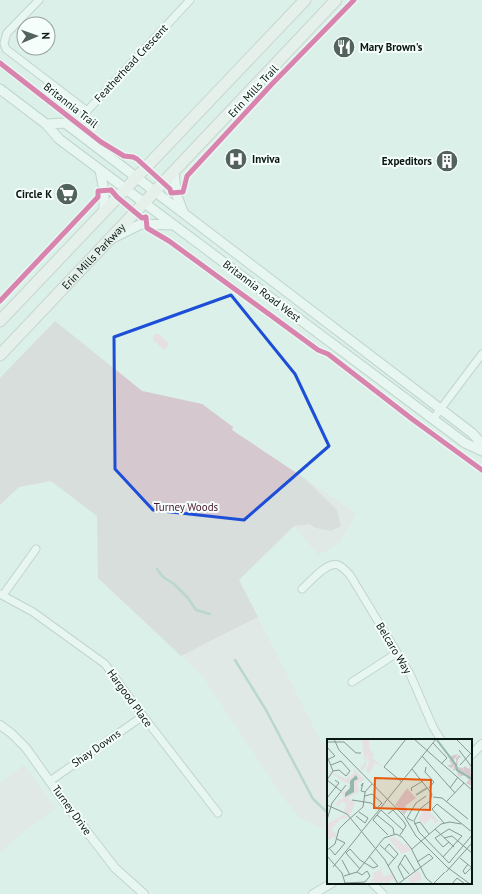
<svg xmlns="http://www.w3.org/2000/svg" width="482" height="894" viewBox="0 0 482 894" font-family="'PT Sans',sans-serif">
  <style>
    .green { fill: #e7e0e3 }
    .forest { fill: #d5c8ce }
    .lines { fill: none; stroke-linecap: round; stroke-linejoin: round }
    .stream { stroke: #93b9ac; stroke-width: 2.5 }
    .minor-casing { stroke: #a2b3ad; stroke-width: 9 }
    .tertiary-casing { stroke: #a2b3ad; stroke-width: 10 }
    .secondary-casing { stroke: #a2b3ad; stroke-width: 11 }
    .primary-casing { stroke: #b2b4b3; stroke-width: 13 }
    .minor { stroke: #f9fdfc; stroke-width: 7 }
    .tertiary { stroke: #f9fdfc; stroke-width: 8 }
    .secondary { stroke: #f9fdfc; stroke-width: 9 }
    .primary { stroke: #f1f0f0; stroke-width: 11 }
    .cycleway-casing { stroke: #f6fefb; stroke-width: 8 }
    .cycleway { stroke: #d6006c; stroke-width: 5 }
    .marked { fill: none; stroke: #1d4ed8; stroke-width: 3; stroke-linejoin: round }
    .labels { text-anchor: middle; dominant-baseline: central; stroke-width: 4; stroke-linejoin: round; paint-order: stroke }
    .poi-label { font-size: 11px; font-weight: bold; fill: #081611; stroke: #f6fefb; text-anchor: start }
    .street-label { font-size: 11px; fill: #081611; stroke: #f6fefb }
    .park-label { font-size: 11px; fill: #4a1830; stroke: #f6fefb }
    .inset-river { fill: none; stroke: #93b9ac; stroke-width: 2 }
    .inset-road { fill: none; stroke: #869992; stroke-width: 1 }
    .view { fill: #e8590c; fill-opacity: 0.15; stroke: #e8590c; stroke-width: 2 }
    .inset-edge { fill: none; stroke: #081611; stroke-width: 2 }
  </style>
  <rect width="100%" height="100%" fill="#daf0e8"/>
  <path class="green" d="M55,321L142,391L202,404L233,427L232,430L356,513L340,543L318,555L294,526L239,580L322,744L328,743V831L299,817L285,800L201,674L98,578L97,516L51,481L19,487L0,505V378Z
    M156,334H159L169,344L164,350L153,340L154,335Z
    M24,765L56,808L21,834L0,852V783Z"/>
  <path class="forest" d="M55,321L142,391L202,404L233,427L232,430L304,478L337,510L341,526L331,531L316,528L309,524L294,526L239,580L258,617L181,656L98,578L97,516L51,481L19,487L0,505V378Z"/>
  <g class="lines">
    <path class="stream" d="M157,569L163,577L174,584L188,598L196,610L210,614
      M235,660L266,710L313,799L328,813"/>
    <g class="minor-casing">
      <path id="minor" d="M39,0L7,33L4,43L6,49L87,111L190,0
        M433,419L482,354
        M302,589C310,582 327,561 338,565C343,567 346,571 350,575L410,674L433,727L441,740
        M0,594L33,612L105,664L143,716L218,813
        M3,595L36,549
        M352,682L397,653
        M50,781L143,716
        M372,883L383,894"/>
    </g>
    <g class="tertiary-casing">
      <path id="tertiary" d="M0,725L11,733L26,748L68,807L115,868L144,894
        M471,755L482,744
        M313,894L332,883"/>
    </g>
    <g class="secondary-casing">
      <path id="secondary" d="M0,89L46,124L59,139L465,443L482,451
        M46,124L65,123L472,433L482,444
        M100,170L104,191V212
        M174,171L176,193L183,212
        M111,239L141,224L174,225"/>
    </g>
    <g class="primary-casing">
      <g id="primary">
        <path d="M0,321L305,0"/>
        <path id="s1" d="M0,355L336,0"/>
      </g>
    </g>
    <use href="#minor" class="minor"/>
    <use href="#tertiary" class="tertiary"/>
    <use href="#secondary" class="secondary"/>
    <use href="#primary" class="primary"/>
    <g class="cycleway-casing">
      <path id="cycleway" d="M0,63L101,142L124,156L133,157L137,159L170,189L171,193L183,192L187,176L272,84L354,0
        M111,190L117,197L142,218L146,217L147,228L169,241L318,350L328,354L412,419L482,470
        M0,301L98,197V191L111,190"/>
    </g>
    <use href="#cycleway" class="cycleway"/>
  </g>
  <path d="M0 0H482V894H0ZM231,295L295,374L329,446L244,520L153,510L115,469L114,337Z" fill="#daf0e8" fill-opacity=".55" fill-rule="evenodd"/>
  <path class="marked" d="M231,295L295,374L329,446L244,520L153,510L115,469L114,337Z"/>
  <defs>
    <g id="restaurant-disc" transform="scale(1.15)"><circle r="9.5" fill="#52625c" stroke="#f6fefb"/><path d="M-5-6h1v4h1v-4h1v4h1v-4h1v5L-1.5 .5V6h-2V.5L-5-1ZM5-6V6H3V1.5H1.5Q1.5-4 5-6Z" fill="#fff"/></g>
    <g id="hospital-disc" transform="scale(1.15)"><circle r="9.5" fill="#52625c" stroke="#f6fefb"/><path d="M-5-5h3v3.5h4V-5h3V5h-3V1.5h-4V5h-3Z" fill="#fff"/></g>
    <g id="building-disc" transform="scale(1.15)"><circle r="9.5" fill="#52625c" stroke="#f6fefb"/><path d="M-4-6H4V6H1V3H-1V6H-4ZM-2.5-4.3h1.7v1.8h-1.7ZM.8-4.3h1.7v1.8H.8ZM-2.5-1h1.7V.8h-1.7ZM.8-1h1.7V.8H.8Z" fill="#fff"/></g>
    <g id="supermarket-disc" transform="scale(1.15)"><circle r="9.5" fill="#52625c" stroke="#f6fefb"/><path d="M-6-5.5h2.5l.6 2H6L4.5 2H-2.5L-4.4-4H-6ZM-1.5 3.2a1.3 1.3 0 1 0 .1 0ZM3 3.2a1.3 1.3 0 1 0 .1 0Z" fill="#fff"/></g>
  </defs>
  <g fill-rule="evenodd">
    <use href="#restaurant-disc" x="344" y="47"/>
    <use href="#hospital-disc" x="236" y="159"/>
    <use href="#building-disc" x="447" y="161"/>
    <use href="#supermarket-disc" x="67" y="194"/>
  </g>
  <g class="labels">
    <g class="poi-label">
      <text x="360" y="47">Mary Brown's</text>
      <text x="252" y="159">Inviva</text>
      <text x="432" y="161" text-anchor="end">Expeditors</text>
      <text x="52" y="194" text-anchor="end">Circle K</text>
    </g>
    <g class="street-label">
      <text transform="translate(131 63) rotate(-47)">Featherhead Crescent</text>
      <text transform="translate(253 91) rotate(-47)">Erin Mills Trail</text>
      <text transform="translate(71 105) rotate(38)">Britannia Trail</text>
      <text stroke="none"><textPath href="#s1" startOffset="136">Erin Mills Parkway</textPath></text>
      <text transform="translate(262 291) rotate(37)">Britannia Road West</text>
      <text transform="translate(394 648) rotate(59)">Belcaro Way</text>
      <text transform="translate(130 698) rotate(54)">Hargood Place</text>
      <text transform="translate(96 748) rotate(-35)">Shay Downs</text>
      <text transform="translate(72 810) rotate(54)">Turney Drive</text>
    </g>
    <g class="park-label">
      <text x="186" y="507">Turney Woods</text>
    </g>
  </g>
  <g transform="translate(327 739)">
    <rect width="145" height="145" fill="#daf0e8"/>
    <path d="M42,0V10L47,16L45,19L56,28L48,24L42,35L39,32L42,22L40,15L39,27L35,32L33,30L38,23L35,1ZM26,29L38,41L30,44L32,53L21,59L28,64L23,77L17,72L19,65L15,62L11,67L8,66L13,60L15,61L17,59L14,53L21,51L22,45L17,43L0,31L19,40L27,34ZM98,67L111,82L107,86V80H103L98,85L91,80ZM18,75L21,79L13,80L4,91L10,95L9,99L5,98L3,101L0,99V85ZM67,98L77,106L79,105L84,111L75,115L62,100ZM60,127L54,131L57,138L64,134L70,145L65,140L59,145H42L46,139V134ZM91,131L95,140L84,145L81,140Z" fill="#e7e0e3"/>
    <path d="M131,15L126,22L129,24V19L132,16L134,18L131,20L130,28L136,29V32L137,27L142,30L143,26L145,47L139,44L142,41L138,36L132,38L134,34L131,37L130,30L126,32L127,26L125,29L120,27L125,25L122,21L124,20L121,18ZM80,49L89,59L78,67L80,72L77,76L68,66Z" fill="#d5c8ce"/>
    <path d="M29,36L31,40L27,42V53L18,58V54L23,49V42Z" fill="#93b9ac"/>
    <path class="inset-river" d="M110,1L129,26L130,31L145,40M89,56L100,49"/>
    <path class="inset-road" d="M7,0L12,11L77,77L89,97L120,128L143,145M87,0L145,51M129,0L145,16M0,3H17L29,14H34M106,4L120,19L114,25M0,8L8,17L2,20M132,11L144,27M0,17L6,32L0,41M95,17L128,54M4,26L14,22L23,32L19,37L12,31L6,32M133,26L145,13M99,28L98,33L107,43L102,49M85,30L105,55L103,62L93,70L87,82L92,93L122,124L145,96M0,41L14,52M75,43L57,28L79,0M34,47L36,44L34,52L38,53M123,49L131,38M85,52L84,49L96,42M106,58L115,59L141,80M0,59L12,44L8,41M25,61L44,64L50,69L55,64L45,55L38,57M119,63L137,44M0,66L20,75L58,121L71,145M55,67L109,0M61,75L66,71L77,83L79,87L73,96M50,76L66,89L67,95M29,77L38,84L41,79L32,73M0,81L5,64L19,46M86,82L80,79L89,64L99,57M19,83L36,68L38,53L45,45M117,84L105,70L110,65L145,93M87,85L93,83L102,95M108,90L127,108M61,96L46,81L54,71L76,91M31,97L56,66M117,99L125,97L145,114M53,106L68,120M3,110L8,116L18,104L10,100M58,110L62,105L71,115L61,127M85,110L114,85L123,83L134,85M0,111L8,105L12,90L19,83M0,117L15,134L18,144M116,118L135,97L122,90L108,99L116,108L122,103M133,119L144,128M15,121L23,136M73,124L82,135M141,125L136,132L138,135L145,128M6,128L32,96M33,130L19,114L23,110L33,121L46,129L51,127L42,117M119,133L145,104M17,137L30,133L57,99L69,95L75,98L84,109L99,139L106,145M77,140L71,128L78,116L88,132M18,144L38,143L43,137L40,132L35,136L30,133M71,145L106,119L102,115L90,123M106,145L118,133M125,145L130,139L138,145"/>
    <path class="view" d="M48,39L104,41L103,71L47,69Z"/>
    <rect width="145" height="145" class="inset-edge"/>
  </g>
  <g transform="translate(36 36) rotate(88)"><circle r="19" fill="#f6fefb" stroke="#97a19d"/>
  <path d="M0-3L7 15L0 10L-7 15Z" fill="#52625c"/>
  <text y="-6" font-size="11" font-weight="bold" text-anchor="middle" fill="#081611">N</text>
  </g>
</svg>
